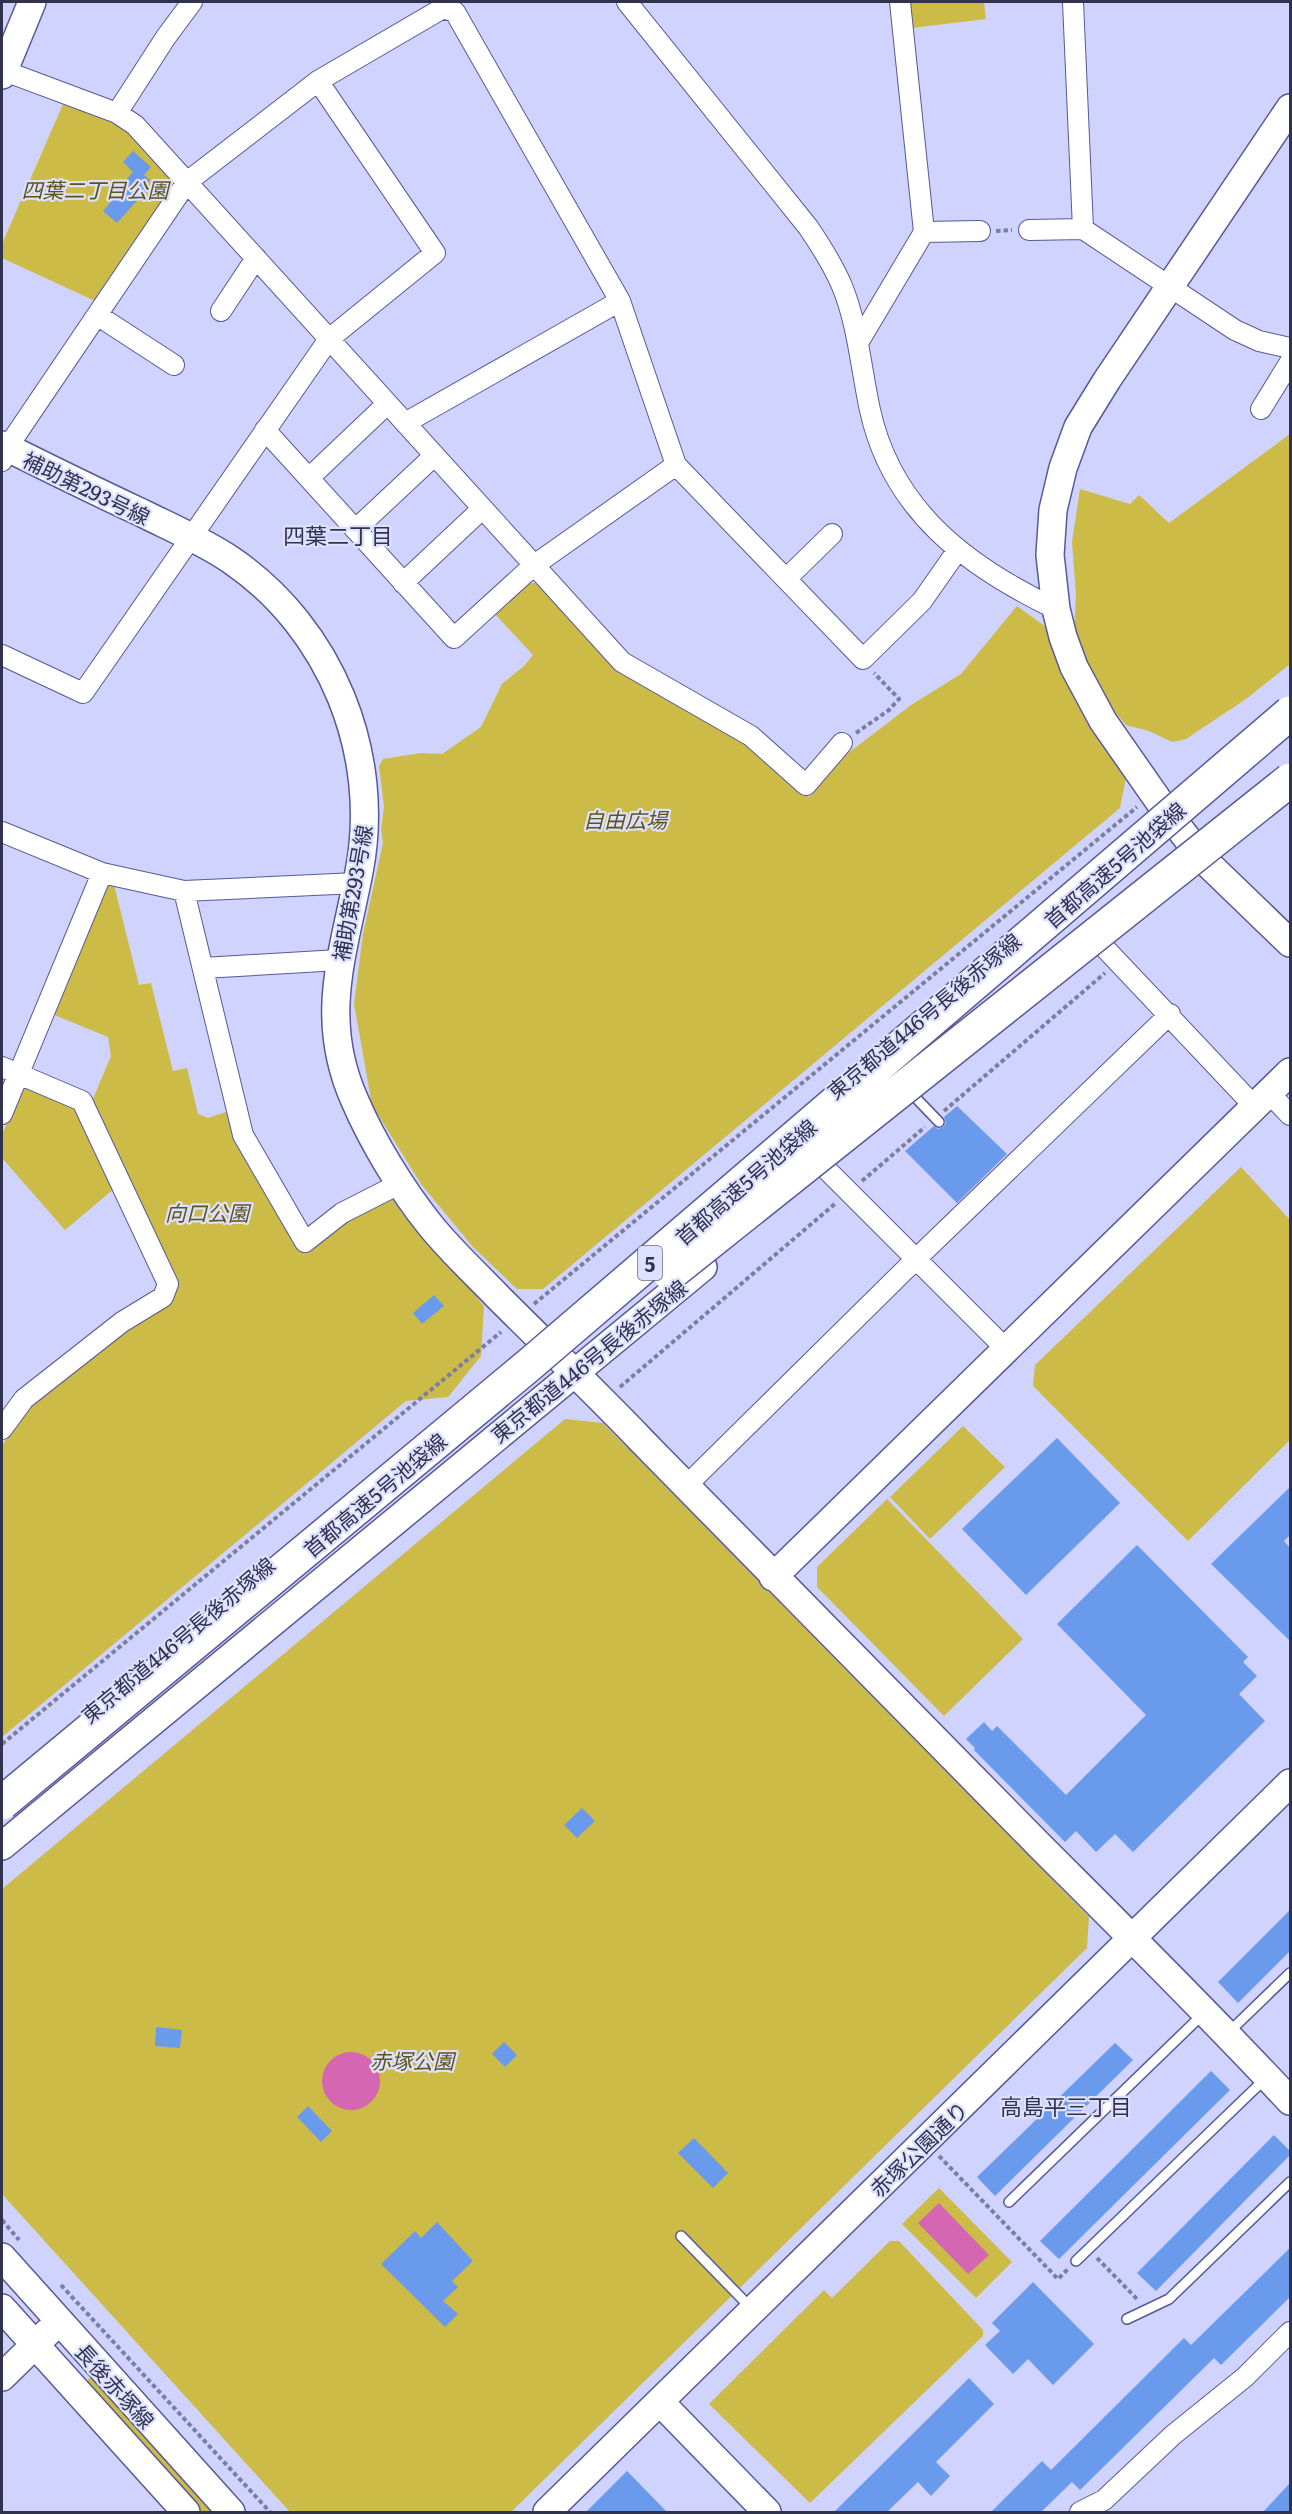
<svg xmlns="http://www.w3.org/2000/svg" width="1292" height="2514" viewBox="0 0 1292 2514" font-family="Literata,'Noto Sans JP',serif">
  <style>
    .green { fill: #ccbb46 }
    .water { fill: #d466b2 }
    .building { fill: #6a9aec }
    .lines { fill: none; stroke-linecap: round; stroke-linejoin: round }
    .lane-casing { stroke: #575998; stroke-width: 12 }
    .street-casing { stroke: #575998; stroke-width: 22 }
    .secondary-casing { stroke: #575998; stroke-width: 30 }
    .path { stroke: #7b7ea1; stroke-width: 4; stroke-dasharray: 4.5 3; stroke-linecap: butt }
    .lane { stroke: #fff; stroke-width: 9 }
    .street { stroke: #fff; stroke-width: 20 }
    .secondary { stroke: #fff; stroke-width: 27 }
    .highway-bridge-casing { stroke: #575998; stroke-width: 36; stroke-linecap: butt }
    .highway-bridge { stroke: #fff; stroke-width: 33 }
    .labels { text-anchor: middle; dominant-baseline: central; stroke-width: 4.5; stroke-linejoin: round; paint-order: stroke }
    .shield { fill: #dee1fe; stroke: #646683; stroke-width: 1.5 }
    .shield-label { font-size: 20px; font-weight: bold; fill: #30324e }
    .park-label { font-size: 21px; font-style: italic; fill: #5d541a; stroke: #dee1fe }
    .street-label { font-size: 21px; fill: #30324e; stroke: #dee1fe }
    .neighbourhood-label { font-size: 22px; fill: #30324e; stroke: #dee1fe }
  </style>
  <rect width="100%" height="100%" fill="#cfd3fe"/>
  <path class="green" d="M909,2H984L986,19L912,28Z
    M64,102L113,122L128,131L171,177V188L95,301L2,258V244Z
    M1290,434V664L1246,699L1186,739L1172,742L1149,731L1126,725L1100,694L1074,634L1076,595L1072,542L1080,489L1130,504L1139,495L1169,523Z
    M529,583H537L614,666L757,750L809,797L847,754L911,705L961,674L1017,606L1053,632L1126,778L1120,808L543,1289H517L473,1247L421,1184L372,1105L354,1004L363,934L383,843L381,830L384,806L379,766L383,759L421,753L442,754L481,727L502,684L524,666L533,655L495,614Z
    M114,885L139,985L151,983L173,1071L187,1068L198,1114L208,1118L229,1111L282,1219L304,1254L344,1223L392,1199L404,1216L439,1251L484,1306L481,1356L448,1397L406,1401L2,1737V1446L29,1405L127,1330L169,1304L92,1101L111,1056L108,1037L52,1014L106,887Z
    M28,1087L68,1104L79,1114L115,1188L65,1230L2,1158V1135L20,1091Z
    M1241,1167L1290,1220V1440L1188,1541L1033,1386L1035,1365Z
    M565,1419L603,1423L1089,1917L1087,1948L511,2512H290L2,2194V1889Z
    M963,1426L1005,1467L930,1539L890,1497Z
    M887,1499L1023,1639L944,1716L817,1587V1567Z
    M939,2188L1012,2262L976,2298L902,2224Z
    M890,2241H899L983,2330V2336L810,2503L709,2404L824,2290L832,2298Z
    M94,2377L217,2512H199L86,2387L88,2379Z"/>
  <path class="water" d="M322 2081a29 29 0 1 1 58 0a29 29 0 1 1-58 0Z
    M939,2203L989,2255L968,2274L918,2223Z"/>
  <path class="building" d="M133,151L151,167L144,175L150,180L146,184L149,187L117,223L103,211L114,198L112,196L133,172L123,162Z
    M957,1106L1007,1154L957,1203L905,1151L934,1126L938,1129L943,1127L946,1123L944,1117Z
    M434,1295L444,1306L422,1324L413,1313Z
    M1057,1438L1120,1503L1026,1595L962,1529Z
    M1290,1487V1535L1284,1541L1290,1548V1641L1211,1564Z
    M1137,1545L1248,1657L1243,1662L1257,1676L1239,1694L1265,1721L1133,1852L1115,1834L1096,1852L1076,1831L1065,1842L974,1750L975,1748L966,1739L984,1722L992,1731L997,1726L1066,1795L1146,1715L1057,1624Z
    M582,1808L595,1821L577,1838L564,1825Z
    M1290,1910V1951L1238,2003L1218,1982Z
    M156,2027L182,2030L180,2048L155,2046Z
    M504,2042L517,2055L505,2067L492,2054Z
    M1115,2043L1133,2060L995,2196L977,2177Z
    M1211,2071L1230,2090L1059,2259L1040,2241Z
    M308,2106L332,2131L321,2142L297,2117Z
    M1274,2135L1290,2151V2155L1156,2291L1137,2273Z
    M694,2138L728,2173L713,2188L678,2153Z
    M437,2222L473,2261L452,2281L458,2287L443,2301L458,2314L445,2327L381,2264L415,2231L421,2238Z
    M1290,2248V2297L1221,2365L1214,2358L1080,2490L1072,2482L1041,2512H991L1042,2461L1051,2470L1184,2338L1191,2345Z
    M1033,2282L1094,2344L1053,2385L1028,2359L1013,2374L985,2345L1000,2331L992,2323Z
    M969,2378L994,2404L936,2462L950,2476L931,2496L918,2482L887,2512H834Z
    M627,2471L667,2512H586Z
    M1290,2483V2512H1263Z"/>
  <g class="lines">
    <g class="lane-casing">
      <path id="lane" d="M914,1096L939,1122
        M1228,2033L1290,1973
        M1009,2202L1203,2014
        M681,2236L751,2308
        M1076,2261L1266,2078
        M1127,2319L1169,2299L1290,2182"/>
    </g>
    <g class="street-casing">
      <path id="street" d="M627,2L808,227C821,246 833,265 842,286C858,325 861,369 870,410C892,511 968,567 1056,609
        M1073,2L1083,229L1235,330L1259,341L1290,348
        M2,70L117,113L135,125L622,662L751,736L806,785L842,743
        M117,113L166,37L192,2
        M1029,230L1083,229
        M924,232L980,231
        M221,311L256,258
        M97,315L174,365
        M858,343L924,232L900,2
        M1261,409L1290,362
        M405,423L620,301
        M265,430L454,638L533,566L676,465
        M2,461L7,448L187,182L318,81L443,8L455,12L620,301L676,465L863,659L922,601L957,551
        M309,478L387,404
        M356,529L434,456
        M786,579L832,534
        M403,583L482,509
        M2,655L83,693L329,339L435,253L318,81
        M2,832L102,873L184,891L357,883
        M184,891L243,1135L305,1242L342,1213L401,1183
        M1101,944L1255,1107
        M203,968L339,960
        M2,1067L82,1101L168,1284L163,1297L122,1322L24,1399L2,1429
        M1269,1093L1290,1115
        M2,1114L102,873
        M825,1168L1006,1349
        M686,1486L916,1259L1170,1014
        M1080,2512L1104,2500L1173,2435L1245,2377L1290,2332"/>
    </g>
    <g class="secondary-casing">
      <path id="secondary" d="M2,75L32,2
        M1290,108L1107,380L1078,427L1063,468L1053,510L1050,555L1056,609L1063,637L1074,667L1103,721L1165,810L1204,860L1290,943
        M2,445C48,468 95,491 142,513C172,528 203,541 231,560C331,628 382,754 359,872C343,955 318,1019 355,1101C373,1143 402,1190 430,1225C451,1251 476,1274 499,1298C546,1345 595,1392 641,1440C773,1576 906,1711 1040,1846C1124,1930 1209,2014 1290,2101
        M773,1577L1290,1072
        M2,1846L703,1267
        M2,2257L231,2512
        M2,2308L186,2512
        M2,2377L48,2332
        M660,2402L767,2512
        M547,2512L1290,1783"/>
    </g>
    <path class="path" d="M996,231L1012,230
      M856,733L889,710L899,699L874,673
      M944,1111L1105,973
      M862,1181L925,1127
      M534,1304L1137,807
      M620,1387L836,1203
      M2,1744L501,1332
      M939,2156L1058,2279L1068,2269
      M2,2220L19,2240
      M1097,2258L1138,2300
      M61,2285L270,2512"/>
    <use href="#lane" class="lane"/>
    <use href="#street" class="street"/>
    <use href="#secondary" class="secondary"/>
    <g class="highway-bridge-casing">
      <path id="highway-bridge" d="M670,1274L1290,780
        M2,1803L529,1365L1290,713"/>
    </g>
    <use href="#highway-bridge" class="highway-bridge"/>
  </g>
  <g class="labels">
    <rect class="shield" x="638" y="1246" width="24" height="34" rx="4.5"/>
    <g class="shield-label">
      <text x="650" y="1263">5</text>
    </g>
    <g class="park-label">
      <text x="95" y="188">四葉二丁目公園</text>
      <text x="625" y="818">自由広場</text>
      <text x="207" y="1211">向口公園</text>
      <text x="412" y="2059">赤塚公園</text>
    </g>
    <g class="street-label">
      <text transform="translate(87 487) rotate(26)">補助第293号線</text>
      <text transform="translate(1114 864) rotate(-41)">首都高速5号池袋線</text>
      <text transform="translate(351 893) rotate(-80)">補助第293号線</text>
      <text transform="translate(923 1015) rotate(-40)">東京都道446号長後赤塚線</text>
      <text transform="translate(745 1181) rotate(-41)">首都高速5号池袋線</text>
      <text transform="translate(588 1360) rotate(-39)">東京都道446号長後赤塚線</text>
      <text transform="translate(374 1494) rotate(-40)">首都高速5号池袋線</text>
      <text transform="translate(177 1639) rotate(-40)">東京都道446号長後赤塚線</text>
      <text transform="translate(918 2148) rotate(-44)">赤塚公園通り</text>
      <text transform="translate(116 2385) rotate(48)">長後赤塚線</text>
    </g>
    <g class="neighbourhood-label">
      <text x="338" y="534">四葉二丁目</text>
      <text x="1066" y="2105">高島平三丁目</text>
    </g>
  </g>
  <rect width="1292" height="2514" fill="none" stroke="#30324e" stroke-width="6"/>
</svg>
